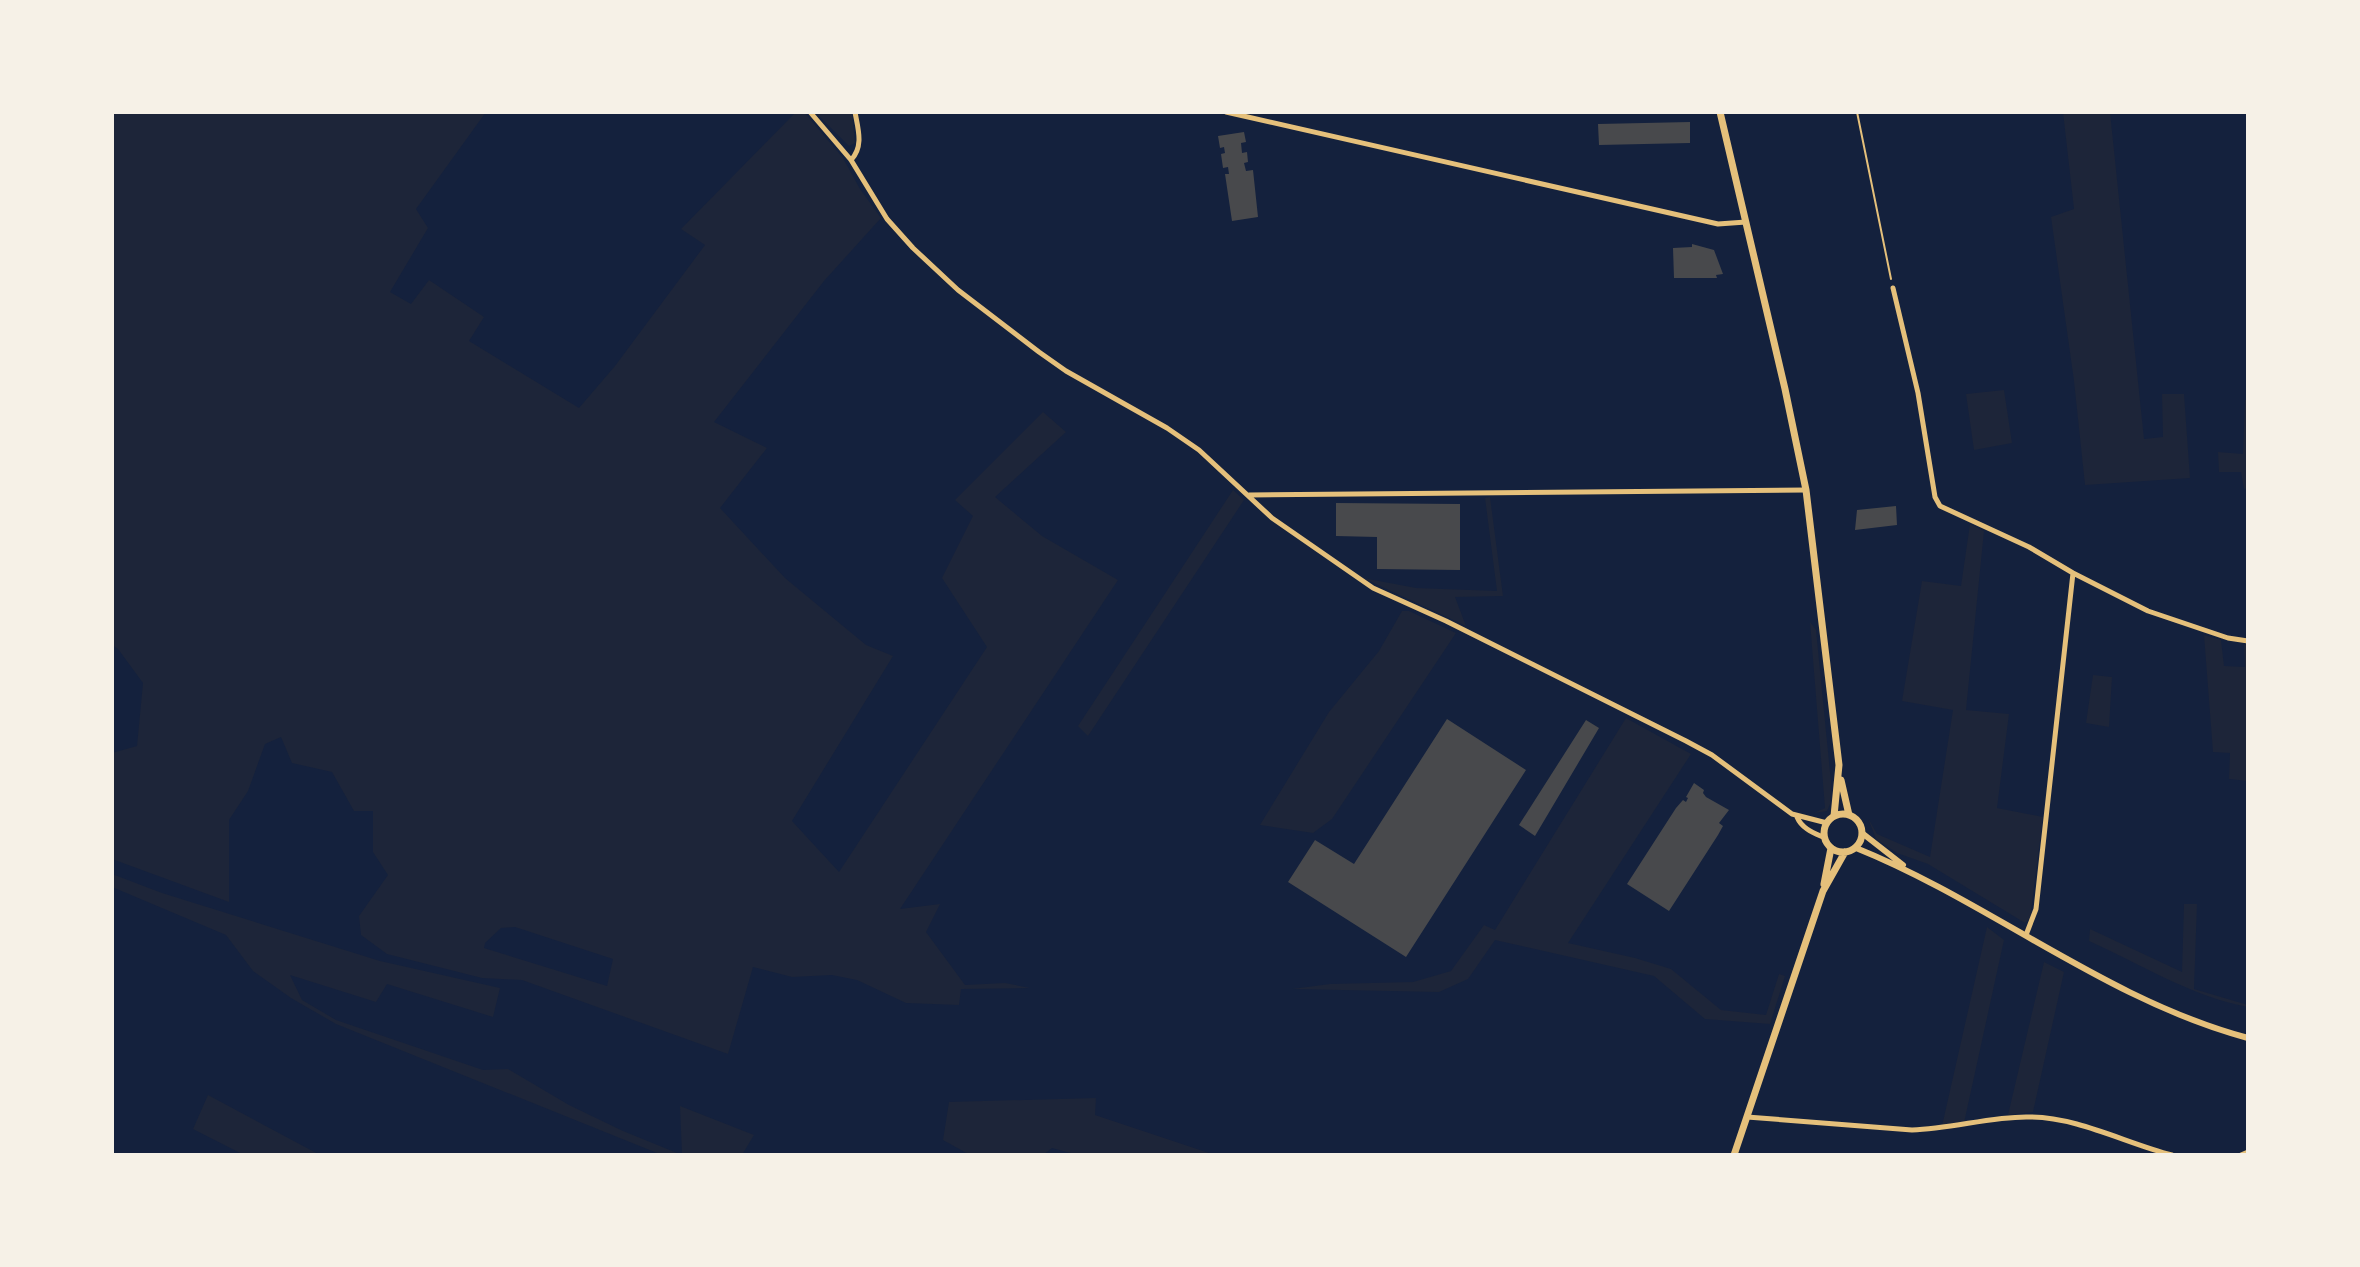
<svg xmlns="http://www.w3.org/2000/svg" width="2360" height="1267" viewBox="0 0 2360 1267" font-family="'Libre Baskerville',serif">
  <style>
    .green { fill: #1d2539; fill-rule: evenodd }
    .building { fill: #48494c }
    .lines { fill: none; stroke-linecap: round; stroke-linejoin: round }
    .path { stroke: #e5c07b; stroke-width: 2 }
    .minor { stroke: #e5c07b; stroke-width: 5 }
    .tertiary { stroke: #e5c07b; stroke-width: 6 }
    .secondary { stroke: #e5c07b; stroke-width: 7 }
  </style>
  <rect width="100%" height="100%" fill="#14213d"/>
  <path class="green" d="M112,112H486L416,209L428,228L390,292L411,304L429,280L484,317L469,341L579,408L615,366L705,245L681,229L796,112H804L843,158L860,189L881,218L824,281L714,422L767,448L720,508L785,578L866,645L893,656L792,821L839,872L987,647L942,578L973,516L955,500L1043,412L1066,432L995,497L1042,536L1118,580L900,909L940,904L926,932L965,985L1005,983L1030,988L961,989L959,1005L906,1003L857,980L832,975L792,977L753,967L728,1054L522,980L482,978L387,954L361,935L359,916L388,875L373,852V811H354L332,772L292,763L281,737L265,744L248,791L229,820V902L112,859V753L137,746L143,683L118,649L112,645ZM501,928L515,927L613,959L607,986L484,948L485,943Z
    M815,112H852L855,143L849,146Z
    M2063,112H2110L2144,439L2163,437L2162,394H2184L2190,478L2085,485L2074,381L2051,217L2074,209Z
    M2004,390L2012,443L1974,450L1966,394Z
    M2245,400H2248V488L2244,489L2241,472H2219L2218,452L2243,454Z
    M1233,490L1244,500L1088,736L1078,726Z
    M1490,497L1503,596L1455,597L1466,626L1363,578L1416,588L1497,591L1485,498Z
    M1970,524L1984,531L1966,710L2009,714L1997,808L2043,817L2030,918L2025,923L1928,864L1897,853L1876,839L1868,818L1877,834L1930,857L1953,710L1902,701L1922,581L1961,586Z
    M1402,611H1409L1456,633L1332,819L1313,833L1260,825L1329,712L1379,651Z
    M1810,622L1816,630L1831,782L1830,804L1827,811L1814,813L1825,808Z
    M2204,635L2221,640L2224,666L2245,667L2244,644L2248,645V781L2229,779L2230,753L2213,752Z
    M2093,675L2112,677L2109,727L2086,723Z
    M1626,718L1691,754L1568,943L1635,958L1671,969L1721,1010L1766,1015L1779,974L1785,976L1770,1024L1705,1019L1654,976L1495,940L1468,979L1439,992L1292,989L1330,984L1413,982L1451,971L1484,925L1495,930Z
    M112,874L162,893L380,961L500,988L493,1017L387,984L376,1002L290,975L302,1000L336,1020L483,1070L508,1069L569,1105L623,1131L682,1155H662L336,1024L291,998L253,971L226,935L112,887Z
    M2184,904H2197L2194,989L2248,1005V1007C2193,997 2140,964 2089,941L2090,929L2182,972Z
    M1987,927L2004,940L1964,1123L1942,1126Z
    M2044,962L2064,972L2033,1112L2008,1115Z
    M208,1095L320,1155H244L193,1129Z
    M1096,1098L1095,1115L1215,1155H1078L1052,1148L1043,1155H970L943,1140L949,1102Z
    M680,1106L754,1135L742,1155H682Z"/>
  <path class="building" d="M1690,122V143L1599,145L1598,124Z
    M1244,132L1246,142L1241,143L1242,153L1247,152L1248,162L1244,163L1246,171L1253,170L1258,217L1232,221L1225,174H1229L1228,167L1223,168L1221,154L1225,153L1224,147L1220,148L1218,136Z
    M1692,244L1714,250L1723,274L1716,275L1717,278H1674L1673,248L1692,247Z
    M1336,503L1460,504V570L1377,569V537L1336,536Z
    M1896,506L1897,525L1855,530L1857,510Z
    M1447,719L1526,770L1406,957L1288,882L1315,840L1354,864Z
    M1586,720L1599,728L1535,836L1519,825Z
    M1694,783L1704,790L1703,793L1706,797L1729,810L1719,823L1723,826L1718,835L1669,911L1627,884L1676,808L1683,800L1686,802L1688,798L1686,797Z"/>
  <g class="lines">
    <path class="path" d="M1857,112L1891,279"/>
    <path class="minor" d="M810,112L851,160L887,219L913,248L958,290L1039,352L1066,371L1167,428L1199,450L1272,518L1373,588L1446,621L1686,741L1712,755L1792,814L1827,823
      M1226,112L1718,224L1746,222
      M851,160C864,146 858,129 855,112
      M1893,288L1918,393L1935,497L1940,506L2029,547L2073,573L2148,611L2228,638L2248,641
      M1249,495L1806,490
      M1797,817C1802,829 1814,833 1825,838
      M2026,935L2036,909L2073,573
      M1747,1117L1912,1130C1952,1129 1992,1116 2029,1117C2078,1117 2125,1143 2172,1155
      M2241,1155L2248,1152"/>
    <path class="tertiary" d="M1862,833L1903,865
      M1856,848C1990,902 2106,1000 2248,1038"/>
    <path class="secondary" d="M1720,112L1785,389L1806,490L1839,765L1834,816
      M1841,780L1849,815
      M1824 833a19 19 0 1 1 38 0a19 19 0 1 1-38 0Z
      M1824,884L1831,848
      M1734,1155L1823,891L1845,852"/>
  </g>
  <rect width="2360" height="1267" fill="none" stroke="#f6f1e7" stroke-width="228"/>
</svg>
